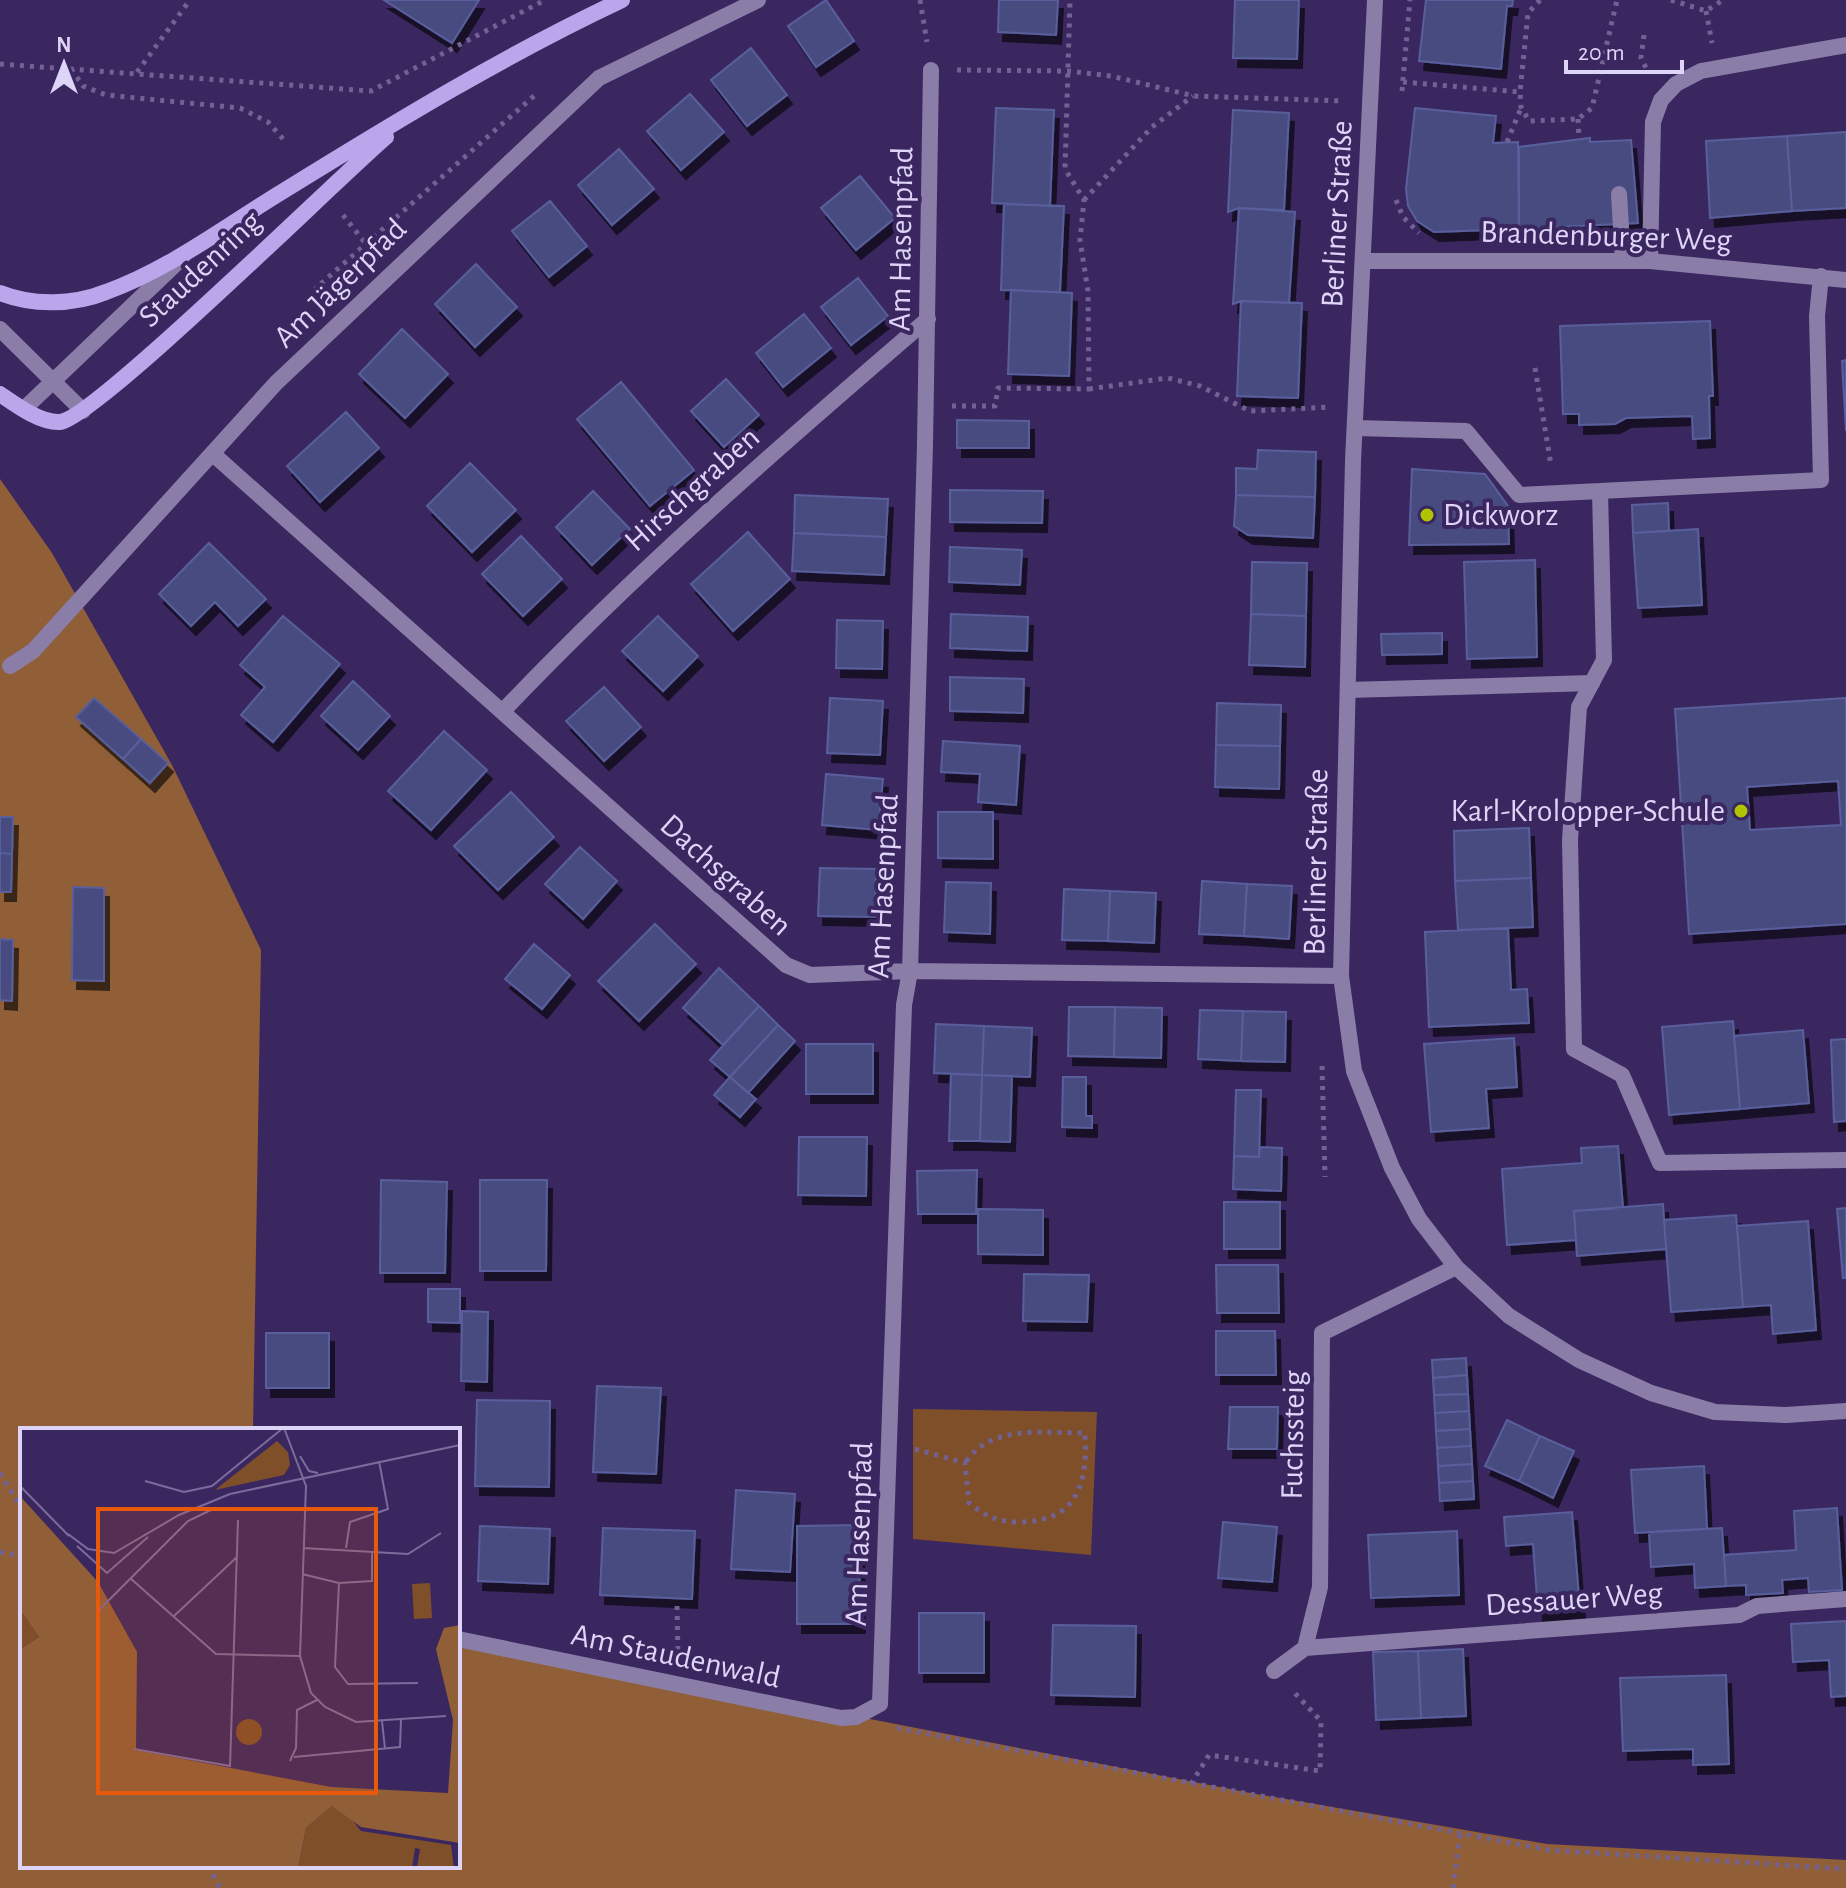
<svg xmlns="http://www.w3.org/2000/svg" width="1846" height="1888" viewBox="0 0 1846 1888" font-family="'Alegreya Sans',sans-serif">
  <style>
    .green { fill: #7f4f2a }
    .forest { fill: #905e37 }
    .building { fill: #464c7f; stroke: #585f9c; stroke-width: 2; fill-rule: evenodd; filter: url(#shadow) }
    .lines { fill: none; stroke-linecap: round; stroke-linejoin: round }
    .path { stroke: #726293; stroke-width: 5; stroke-dasharray: 4 6; stroke-linecap: butt }
    .service { stroke: #8a7ea9; stroke-width: 16 }
    .minor { stroke: #8a7ea9; stroke-width: 16 }
    .secondary { stroke: #baa6eb; stroke-width: 16 }
    .poi-dot { fill: #b0c501; stroke: #3b2760; stroke-width: 3 }
    .labels { text-anchor: middle; dominant-baseline: central; stroke-width: 8; stroke-linejoin: round; paint-order: stroke }
    .street-label { font-size: 32px; fill: #ddd4f7; stroke: #3b2760 }
    .poi-label { font-size: 32px; fill: #ddd4f7; stroke: #3b2760; text-anchor: start }
    .inset-road { fill: none; stroke: #7c6c9c; stroke-width: 2 }
    .view { fill: #e8590c; fill-opacity: 0.15; stroke: #e8590c; stroke-width: 4 }
    .inset-edge { fill: none; stroke: #ddd4f7; stroke-width: 4 }
  </style>
  <defs>
    <filter id="shadow"><feDropShadow dx="5" dy="9" stdDeviation="0" flood-color="#0009"/></filter>
  </defs>
  <rect width="100%" height="100%" fill="#3b2760"/>
  <path class="green" d="M913,1409L1097,1412L1091,1555L913,1539Z"/>
  <path class="forest" d="M0,479L52,553L172,765L261,950L253,1430H22V1866H458V1639L1245,1792L1547,1844L1846,1860V1888H0Z"/>
  <path class="building" d="M384,0H479L452,43Z
    M826,0L854,41L816,67L788,26Z
    M999,0H1058L1056,35L998,32Z
    M1235,0H1299L1297,59L1233,58Z
    M1426,0H1513L1512,6H1507L1501,69L1419,61Z
    M751,48L787,95L747,126L711,80Z
    M690,94L724,132L681,170L647,131Z
    M996,108L1054,110L1050,206L992,203Z
    M1415,108L1496,116L1493,143L1518,142L1519,229L1434,232L1417,221L1408,206L1406,189Z
    M1233,110L1289,113L1284,210L1239,208L1228,212Z
    M1846,132V208L1792,211L1787,136Z
    M1787,136L1792,211L1710,218L1706,141Z
    M1590,138V142L1631,140L1638,223L1519,229V147Z
    M619,149L654,189L612,225L578,185Z
    M860,176L895,218L856,250L821,208Z
    M550,201L587,246L549,277L512,231Z
    M1004,204L1064,206L1060,292L1001,290Z
    M1239,208L1295,212L1289,303L1241,301L1233,304Z
    M476,264L517,307L475,347L435,304Z
    M858,278L888,316L851,345L821,307Z
    M1011,290L1072,293L1069,376L1008,374Z
    M1241,301L1302,303L1298,398L1237,396Z
    M804,314L831,348L783,387L756,353Z
    M1710,321L1713,396H1709L1710,438L1693,439L1692,416L1626,418L1615,424L1579,425V414H1563L1560,326Z
    M402,329L448,374L405,418L359,374Z
    M1846,360V431L1842,361Z
    M726,379L759,415L724,447L691,411Z
    M621,382L694,470L650,506L577,419Z
    M346,412L379,448L320,502L287,466Z
    M957,420L1029,421V448H957Z
    M1258,450L1316,452L1315,497L1236,495V468L1257,469Z
    M470,463L516,510L472,552L427,506Z
    M1412,469L1485,474L1508,506L1509,544L1409,545Z
    M950,490L1043,491L1042,523L950,522Z
    M593,491L630,529L592,565L556,527Z
    M795,495L888,499L886,537L794,533Z
    M1236,495L1315,497L1313,538L1248,535L1234,526Z
    M1668,503L1669,531L1633,533L1632,505Z
    M1698,529L1702,605L1638,608L1633,533Z
    M748,532L790,579L733,631L691,584Z
    M794,533L886,537L884,575L792,571Z
    M521,536L562,579L523,616L482,574Z
    M209,543L266,599L238,626L215,602L191,626L159,594Z
    M950,547L1022,550L1020,585L949,582Z
    M1535,560L1537,657L1467,659L1464,562Z
    M1252,562L1307,563L1306,616L1251,614Z
    M951,614L1028,617L1027,651L950,648Z
    M1251,614L1306,616L1305,667L1249,665Z
    M283,616L340,664L273,742L241,715L265,687L240,665Z
    M658,616L698,656L663,691L622,651Z
    M837,620L883,621L882,669L836,668Z
    M1442,633V654L1382,655L1381,634Z
    M950,677L1024,679L1023,713L950,711Z
    M353,681L390,716L358,750L321,716Z
    M604,687L641,727L604,761L566,721Z
    M94,698L141,739L123,759L76,717Z
    M830,698L883,701L880,755L827,753Z
    M1846,698V924L1689,934L1675,709ZM1838,781L1841,825L1750,830L1747,787Z
    M1217,703L1281,705L1280,746L1216,745Z
    M444,731L487,770L431,830L388,791Z
    M141,739L168,763L150,783L123,759Z
    M943,741L1020,746L1016,805L978,802L980,774L941,772Z
    M1216,745L1280,746L1279,789L1215,787Z
    M826,774L883,779L878,830L822,825Z
    M511,792L554,837L498,890L454,846Z
    M938,812H993V859L938,858Z
    M0,817H13L12,854L0,853Z
    M1529,828L1531,878L1455,881L1454,831Z
    M580,847L617,881L583,919L545,884Z
    M0,853L12,854L11,892H0Z
    M820,868L876,869L875,917L818,916Z
    M1531,878L1533,927L1458,930L1455,881Z
    M1202,881L1247,884L1244,936L1199,934Z
    M946,882L991,883L990,934L944,932Z
    M1247,884L1292,886L1289,939L1244,936Z
    M73,887L104,888V981L72,980Z
    M1064,889L1110,891L1108,941L1062,940Z
    M1110,891L1156,893L1154,943L1108,941Z
    M655,924L696,964L639,1021L598,981Z
    M1508,928L1511,990L1527,989L1529,1023L1429,1027L1425,932Z
    M0,939L13,940L12,1001L0,1000Z
    M534,944L570,975L542,1009L505,979Z
    M719,968L759,1006L723,1045L683,1008Z
    M759,1006L778,1025L730,1077L710,1060Z
    M1069,1007H1115L1114,1057L1068,1056Z
    M1115,1007L1162,1008L1161,1058L1114,1057Z
    M1200,1010L1243,1011L1241,1061L1198,1059Z
    M1243,1011L1286,1012L1285,1062L1241,1061Z
    M1733,1021L1740,1109L1669,1115L1662,1027Z
    M936,1024L984,1026L982,1075L934,1073Z
    M778,1025L795,1041L748,1093L730,1077Z
    M984,1026L1032,1028L1030,1077L982,1075Z
    M1803,1030L1809,1103L1740,1109L1734,1036Z
    M1514,1038L1517,1087L1486,1089L1489,1128L1431,1132L1424,1044Z
    M1846,1039V1121L1834,1122L1831,1040Z
    M806,1044H873V1094H806Z
    M951,1074L982,1075L980,1141H949Z
    M982,1075L1012,1076L1010,1142L980,1141Z
    M730,1077L756,1099L740,1117L714,1095Z
    M1063,1077H1086V1116H1092V1128L1062,1127Z
    M1236,1090H1261L1259,1157L1234,1156Z
    M799,1137H867L866,1196L798,1195Z
    M1618,1146L1623,1208L1574,1211L1576,1240L1507,1245L1502,1169L1582,1163L1581,1148Z
    M1260,1147L1282,1148L1281,1191L1233,1189L1234,1156L1259,1157Z
    M977,1170L976,1214H918L917,1171Z
    M381,1180L447,1182L445,1273H380Z
    M480,1180H547L546,1271H480Z
    M1224,1202H1280V1249H1224Z
    M1663,1204L1666,1249L1577,1256L1574,1211Z
    M1846,1208V1278H1843L1837,1209Z
    M978,1209L1043,1210V1255L978,1254Z
    M1736,1215L1743,1307L1671,1312L1664,1220Z
    M1808,1221L1816,1330L1773,1334L1771,1305L1743,1307L1737,1226Z
    M1216,1265H1278L1279,1313H1217Z
    M1024,1274L1089,1275L1087,1322L1023,1321Z
    M428,1289H460V1323L428,1322Z
    M462,1311L488,1312L487,1382L461,1381Z
    M1216,1331H1275L1276,1375H1216Z
    M266,1333H329V1388H266Z
    M1466,1358L1467,1375L1433,1378L1432,1360Z
    M1467,1375L1468,1394L1434,1395L1433,1378Z
    M597,1386L661,1388L656,1474L593,1472Z
    M1468,1394L1469,1411L1435,1413L1434,1395Z
    M477,1400L550,1401L549,1487L475,1486Z
    M1230,1407H1278L1277,1449H1228Z
    M1469,1411L1470,1429L1436,1431L1435,1413Z
    M1507,1420L1540,1436L1519,1481L1485,1466Z
    M1470,1429L1471,1446L1437,1448L1436,1431Z
    M1540,1436L1574,1451L1553,1498L1519,1481Z
    M1471,1446L1472,1464L1438,1466L1437,1448Z
    M1472,1464L1473,1481L1439,1483L1438,1466Z
    M1704,1466L1707,1529L1635,1533L1631,1470Z
    M1473,1481L1474,1499L1440,1501L1439,1483Z
    M736,1490L795,1494L790,1572L731,1569Z
    M1837,1508L1842,1590L1809,1592L1808,1578L1782,1580L1783,1593L1746,1595V1585L1726,1586L1724,1555L1796,1550L1794,1511Z
    M1572,1512L1580,1609L1538,1612L1533,1544L1506,1546L1504,1517Z
    M1223,1522L1277,1527L1272,1582L1218,1578Z
    M859,1525L860,1624H797V1526Z
    M480,1526L550,1529L548,1584L478,1581Z
    M603,1528L695,1531L692,1599L600,1595Z
    M1722,1528L1726,1586L1695,1588L1694,1564L1651,1567L1649,1532Z
    M1457,1531L1459,1595L1371,1598L1368,1535Z
    M919,1613H984V1673H919Z
    M1846,1621V1696L1831,1697L1829,1660L1793,1662L1791,1624Z
    M1053,1625L1136,1626L1135,1697L1051,1695Z
    M1463,1649L1466,1716L1421,1718L1418,1651Z
    M1418,1651L1421,1718L1376,1720L1373,1652Z
    M1726,1675L1729,1764L1693,1765V1749L1623,1751L1620,1678Z"/>
  <g class="lines">
    <path class="path" d="M920,0L927,42
      M1540,0L1528,13L1520,92L1521,107L1529,121L1578,119L1592,108L1617,0
      M1671,0L1706,11L1723,0
      M1706,11L1712,43
      M1644,35L1641,58L1648,72
      M0,64L371,91L545,0
      M71,69L83,86L106,95L240,108L268,122L285,141
      M957,70L1068,71L1111,76L1194,96L1344,101
      M137,72L190,0
      M1403,82L1520,92
      M1402,91L1410,0
      M1578,119L1579,139
      M1507,142L1521,108
      M1084,200L1152,127L1193,96
      M1396,200L1403,217L1419,233
      M343,215L366,244
      M325,298L316,288L535,95L539,96
      M1535,368L1551,465
      M1089,389L1168,378L1200,386L1250,411L1331,407
      M952,406H995L998,388L1089,389L1088,291L1080,240L1084,200L1065,169L1070,0
      M1322,1066L1325,1177
      M915,1449L965,1463L969,1503C985,1516 998,1522 1019,1522C1077,1522 1088,1484 1085,1433C1044,1433 990,1424 965,1463
      M0,1473L22,1509
      M0,1552L22,1556
      M677,1606L678,1657
      M897,1728L1549,1850L1846,1869
      M1191,1784L1209,1755L1320,1771L1321,1721L1292,1690
      M208,1866L220,1888
      M1453,1888L1460,1834"/>
    <path class="service" d="M1619,194L1623,261
      M0,329L83,411
      M24,409L182,258
      M1348,690L1592,683"/>
    <path class="minor" d="M1375,0L1353,461L1341,976L1354,1071L1392,1168L1419,1219L1456,1267L1509,1316L1579,1360L1651,1393L1715,1412L1786,1415L1846,1411
      M1364,261H1650L1846,280
      M1650,261L1653,122L1661,100L1676,84L1701,71L1846,45
      M1355,428L1466,431L1519,495L1600,491L1604,660L1579,707L1570,840L1574,1049L1622,1075L1660,1163L1846,1160
      M213,454L786,965L810,975L910,971L1341,976
      M1600,491L1821,480L1817,316L1821,276
      M10,666L33,651L276,383L599,78L758,0
      M503,711C636,571 781,445 928,319
      M458,1639L841,1718L856,1717L880,1704L904,1005L910,971L925,445L931,70
      M1305,1648L1739,1615L1757,1606L1846,1599
      M1274,1671L1305,1648L1320,1587L1322,1333L1456,1267"/>
    <path class="secondary" d="M0,293C32,306 74,305 106,292C170,269 227,225 285,190C395,122 505,55 622,0
      M0,394C16,405 40,423 60,422C94,419 339,177 386,137"/>
  </g>
  <g class="poi-dot">
    <circle cx="1427" cy="515" r="8"/>
    <circle cx="1741" cy="811" r="8"/>
  </g>
  <g class="labels">
    <g class="street-label">
      <text transform="translate(1337 214) rotate(-87)">Berliner Straße</text>
      <text transform="translate(1606 236) rotate(2)">Brandenburger Weg</text>
      <text transform="translate(901 239) rotate(-89)">Am Hasenpfad</text>
      <text transform="translate(200 269) rotate(-43)">Staudenring</text>
      <text transform="translate(340 283) rotate(-44)">Am Jägerpfad</text>
      <text transform="translate(692 489) rotate(-42)">Hirschgraben</text>
      <text transform="translate(1316 862) rotate(-89)">Berliner Straße</text>
      <text transform="translate(726 875) rotate(42)">Dachsgraben</text>
      <text transform="translate(883 886) rotate(-87)">Am Hasenpfad</text>
      <text transform="translate(1293 1435) rotate(-89)">Fuchssteig</text>
      <text transform="translate(859 1534) rotate(-88)">Am Hasenpfad</text>
      <text transform="translate(1574 1599) rotate(-4)">Dessauer Weg</text>
      <text transform="translate(676 1656) rotate(12)">Am Staudenwald</text>
    </g>
    <g class="poi-label">
      <text x="1443" y="515">Dickworz</text>
      <text x="1725" y="811" text-anchor="end">Karl-Krolopper-Schule</text>
    </g>
  </g>
  <g transform="translate(20 1428)">
    <rect width="440" height="440" fill="#3b2760"/>
    <path d="M257,13L268,24L270,37L264,47L195,62ZM410,155L412,190L394,191L392,156ZM0,182L19,209L0,221ZM216 304a13 13 0 1 1 26 0a13 13 0 1 1-26 0ZM312,378L327,385L341,403L431,417L434,440H397L400,421L395,420L392,440H278L286,400Z" fill="#7f4f2a"/>
    <path d="M0,68L78,154L117,224L116,322L311,359L428,365L433,292L416,221L424,200L440,197V415L341,399L312,378L286,400L278,440H0V221L19,209L0,182Z" fill="#905e37"/>
    <path class="inset-road" d="M264,0L286,58L280,228L291,265L305,279L336,294L426,288M280,28L289,43L298,45M125,53L164,64L192,58L263,0M0,58L49,108M48,106L68,121L94,125L159,87L210,66L440,17M57,118L87,145L128,109M283,120L388,126L421,105M326,120L330,94L368,81L359,33M282,146L319,155L315,239L328,256L398,255M110,150L196,226L280,228M319,155L352,153V123M79,182L168,93L195,80M154,188L217,129M362,293L365,321M114,321L210,338L218,92M274,329L380,319L381,291M270,333L276,320L277,282L297,272"/>
    <path class="view" d="M78,81H356V365H78Z"/>
    <rect width="440" height="440" class="inset-edge"/>
  </g>
  <g transform="translate(64 64)" stroke="#3b2760" stroke-width="6" paint-order="stroke">
  <path d="M0-6L14 30L0 20L-14 30Z" fill="#ddd4f7"/>
  <text y="-12" font-size="22" font-weight="bold" text-anchor="middle" fill="#ddd4f7">N</text>
  </g>
  <path d="M1566 60v12h116v-12" fill="none" stroke="#ddd4f7" stroke-width="4"/>
  <text x="1578" y="60" font-size="24" fill="#ddd4f7" stroke="#3b2760" stroke-width="6" paint-order="stroke">20 m</text>
</svg>
